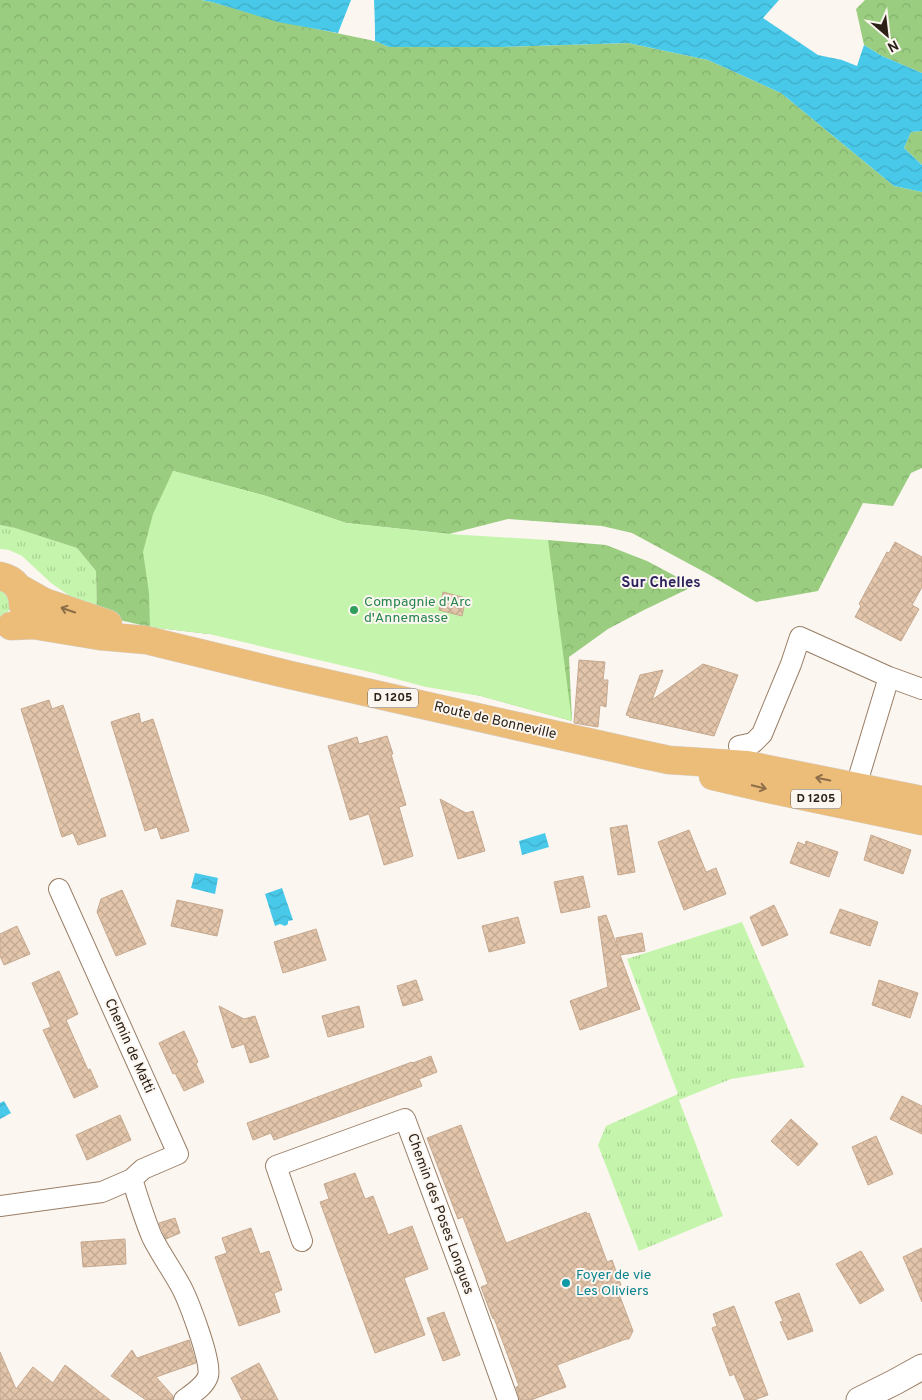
<svg xmlns="http://www.w3.org/2000/svg" width="922" height="1400" viewBox="0 0 922 1400" font-family="Overpass,sans-serif">
  <style>
    .grass { fill: url(#grass-tufts) }
    .forest { fill: url(#forest-crowns) }
    .pitch { fill: #c5f5ac }
    .water { fill: url(#water-waves) }
    .pier { fill: #fcf6f1 }
    .building { fill: url(#building-cross-hatch); stroke: #c6a98f }
    .lines { fill: none; stroke-linecap: round; stroke-linejoin: round }
    .minor-casing { stroke: #997e65; stroke-width: 22 }
    .tertiary-casing { stroke: #997e65; stroke-width: 27 }
    .primary-casing { stroke: #d5d3d1; stroke-width: 29 }
    .minor { stroke: #fff; stroke-width: 20 }
    .tertiary { stroke: #fff; stroke-width: 25 }
    .primary { stroke: #ecbc79; stroke-width: 28 }
    .oneway { stroke: #8c6e48 }
    .leisure-dot { fill: #2e9e5b; stroke: #fcf6f1; stroke-width: 2 }
    .culture-dot { fill: #0f9aa8; stroke: #fcf6f1; stroke-width: 2 }
    .labels { text-anchor: middle; dominant-baseline: central; stroke-width: 4; stroke-linejoin: round; paint-order: stroke }
    .shield { fill: #fcf6f1; stroke: #6a6158; stroke-width: 1 }
    .shield-label { font-size: 12px; font-weight: bold; fill: #2c2117 }
    .leisure-label { font-size: 14px; fill: #27864d; stroke: #fcf6f1; text-anchor: start }
    .street-label { font-size: 14px; fill: #2c2117; stroke: #fcf6f1 }
    .culture-label { font-size: 14px; fill: #0d838f; stroke: #fcf6f1; text-anchor: start }
    .neighbourhood-label { font-size: 15px; font-weight: bold; fill: #2d245f; stroke: #fcf6f1 }
  </style>
  <defs>
    <pattern id="grass-tufts" width="24" height="20" patternUnits="userSpaceOnUse" patternTransform="scale(1.25)"><rect width="24" height="20" fill="#c5f5ac"/><path d="M3 7l-1-3M5 7V3M7 7l1-3M15 17l-1-3M17 17v-4M19 17l1-3" fill="none" stroke="#a9d293"/></pattern>
    <pattern id="forest-crowns" width="20" height="18" patternUnits="userSpaceOnUse" patternTransform="scale(1.25)"><rect width="20" height="18" fill="#9acd7f"/><path d="M2 6a3 3 0 1 1 6 0M12 15a3 3 0 1 1 6 0" fill="none" stroke="#85b06d"/></pattern>
    <pattern id="water-waves" width="16" height="10" patternUnits="userSpaceOnUse" patternTransform="scale(1.25)"><rect width="16" height="10" fill="#48c9e9"/><path d="M0 5q4-4 8 0t8 0" fill="none" stroke="#3facc7"/></pattern>
    <pattern id="building-cross-hatch" width="8" height="8" patternUnits="userSpaceOnUse" patternTransform="scale(1.25)"><rect width="8" height="8" fill="#e2c5aa"/><path d="M0 0l8 8M0 8l8-8" fill="none" stroke="#c2a992"/></pattern>
  </defs>
  <rect width="100%" height="100%" fill="#fcf6f1"/>
  <path class="grass" d="M0,525L15,528L77,548L96,571L97,615L73,601L67,594L51,583L22,556L9,550L0,549Z
    M0,587L8,592C10,606 13,610 0,619Z
    M742,922L805,1067L731,1079L679,1100L723,1216L639,1251L598,1145L606,1126L678,1094L627,959Z"/>
  <path class="forest" d="M0,0H201L212,2L278,21L375,41L389,47H501L628,43L708,60L781,93L894,186L922,192V468L911,473L893,506L863,503L818,591L756,602L708,574L632,533L602,526L508,519L449,534L346,523L266,496L173,471L209,634L150,627L97,615L96,571L77,548L15,528L0,525Z
    M865,0H922V73L882,56L864,45L856,9Z
    M922,131V165L904,148L911,132Z
    M548,540L606,545L647,561L694,586L644,610L608,629L569,657L572,721L481,696L455,691L534,659Z"/>
  <path class="pitch" d="M173,471L266,496L346,523L449,534L548,540L572,721L481,696L426,687L374,673L209,634L150,627L149,593L143,552L153,514Z"/>
  <path class="water" d="M201,0H351L338,33L278,22L212,2Z
    M374,0H779L763,18L818,55L842,60L857,66L864,45L882,56L922,73V131L911,132L904,148L922,165V192L894,186L781,93L708,60L628,43L501,47H389L375,41Z
    M545,833L549,847L522,855L519,841Z
    M195,873L218,878L215,894L191,888Z
    M282,888L293,920L288,921V924L285,926L280,924L275,926L265,894Z
    M4,1101L11,1113L0,1119V1103Z"/>
  <path class="pier" d="M371,0H374L375,41H372Z"/>
  <path class="building" d="M895,542L922,557V587L912,605L919,609L901,641L855,617L861,606L859,604L887,552L889,553Z
    M443,592L466,598L462,616L439,610Z
    M579,660L605,662L603,680H608L606,707L600,705L598,727L574,723Z
    M703,664L738,675L714,736L629,717L630,716L626,715L640,675L663,670L652,700Z
    M49,700L52,709L63,705L106,836L78,845L73,833L62,837L21,709Z
    M139,713L141,723L153,719L189,831L161,839L157,827L145,831L111,722Z
    M387,736L393,754H391L406,805L399,807L413,856L384,865L369,814L350,820L328,746L357,737L359,744Z
    M440,799L466,813L473,811L485,851L458,859Z
    M627,825L635,872L618,875L610,828Z
    M689,830L706,872L716,868L726,894L684,910L658,842Z
    M871,835L911,850L903,874L864,860Z
    M806,841L838,852L829,877L790,863L798,842L805,845Z
    M583,876L590,907L561,913L554,882Z
    M122,890L146,944L116,956L97,912L101,899Z
    M177,900L223,910L217,936L171,926Z
    M774,905L788,935L762,946L750,917Z
    M840,909L878,922L870,946L830,933Z
    M606,915L618,949L616,938L642,933L645,951L620,955L640,1009L580,1030L570,1001L608,987L598,917Z
    M518,917L525,943L489,952L482,926Z
    M17,926L30,954L4,965L0,956V934Z
    M316,929L326,960L283,973L274,942Z
    M59,971L78,1014L66,1020L88,1070L90,1069L98,1087L74,1098L43,1030L51,1027L32,983Z
    M416,980L423,1000L403,1006L397,986Z
    M879,980L918,993L910,1018L872,1005Z
    M219,1006L244,1019L255,1016L269,1057L250,1063L244,1044L232,1048Z
    M359,1006L364,1027L328,1037L322,1016Z
    M184,1031L198,1062L196,1064L204,1082L184,1091L175,1073L173,1074L159,1043Z
    M431,1056L437,1072L419,1079L422,1086L274,1140L271,1133L253,1140L247,1123L412,1062L413,1063Z
    M902,1096L922,1106V1134L890,1119Z
    M120,1115L131,1140L87,1160L76,1135Z
    M791,1119L818,1144L798,1166L771,1141Z
    M461,1125L506,1243L586,1212L587,1214L589,1213L607,1262L612,1260L621,1285L616,1286L633,1331L629,1339H626L557,1365L566,1387L531,1400H520L516,1387L519,1386L494,1318L493,1319L481,1287L488,1284L463,1217L458,1219L427,1138Z
    M876,1136L893,1174L868,1185L852,1147Z
    M355,1173L365,1199L373,1196L388,1235L412,1226L428,1269L404,1278L425,1335L375,1353L320,1202L329,1199L324,1184Z
    M175,1218L180,1233L166,1239L159,1223Z
    M251,1228L260,1254L269,1251L282,1290L274,1293L280,1312L239,1326L215,1257L227,1253L222,1238Z
    M125,1239L126,1264L83,1267L81,1242Z
    M922,1248V1302L903,1257Z
    M861,1251L884,1290L860,1304L836,1264Z
    M799,1293L813,1331L788,1340L780,1322L783,1321L775,1302Z
    M734,1306L768,1395L754,1400H745L734,1374L730,1376L712,1328L717,1326L713,1314Z
    M444,1312L460,1355L443,1361L427,1318Z
    M189,1340L196,1363L156,1377L173,1396L172,1400H146L111,1376L132,1350L137,1358Z
    M0,1352L16,1389L33,1367L53,1383L65,1365L110,1400H0Z
    M259,1363L278,1400H242L231,1378Z"/>
  <g class="lines">
    <g class="minor-casing">
      <path id="minor" d="M739,746L753,743L762,734L791,664L800,637L889,677L922,689
        M856,786L889,677
        M132,1179C138,1198 144,1218 152,1237C160,1253 170,1267 179,1283C187,1296 213,1364 208,1376C205,1386 192,1394 184,1400
        M0,1206L102,1192L132,1179L143,1169L178,1154L59,889
        M302,1241L276,1166L405,1119L466,1283L508,1400"/>
    </g>
    <g class="tertiary-casing">
      <path id="tertiary" d="M859,1400L895,1382L922,1367"/>
    </g>
    <g class="primary-casing">
      <path id="primary" d="M0,576C15,579 23,590 23,605
        M19,588L44,602L108,624
        M11,626L33,625L100,636L146,640L290,675L641,754L669,760L747,765L922,800
        M713,776L769,789L922,821"/>
    </g>
    <use href="#minor" class="minor"/>
    <use href="#tertiary" class="tertiary"/>
    <use href="#primary" class="primary"/>
  </g>
  <defs><path id="oneway-shaft" d="M-6 0H5M1.5-3L5.5 0L1.5 3" fill="none" stroke-width="1.6" stroke-linecap="round" stroke-linejoin="round" transform="scale(1.25)"/></defs>
  <g class="oneway">
    <use href="#oneway-shaft" transform="translate(68 610) rotate(-161)"/>
    <use href="#oneway-shaft" transform="translate(823 779) rotate(-169)"/>
    <use href="#oneway-shaft" transform="translate(759 787) rotate(14)"/>
  </g>
  <circle class="leisure-dot" cx="354" cy="610" r="5"/>
  <circle class="culture-dot" cx="566" cy="1283" r="5"/>
  <g class="labels">
    <g class="shield">
      <rect x="368" y="688.5" width="50" height="19" rx="4"/>
      <rect x="791" y="789.5" width="50" height="19" rx="4"/>
    </g>
    <g class="shield-label">
      <text x="393" y="698">D 1205</text>
      <text x="816" y="799">D 1205</text>
    </g>
    <g class="leisure-label">
      <text x="364" y="602">Compagnie d'Arc<tspan x="364" dy="16">d'Annemasse</tspan></text>
    </g>
    <g class="street-label">
      <text transform="translate(495 721) rotate(13)">Route de Bonneville</text>
      <text transform="translate(129 1046) rotate(66)">Chemin de Matti</text>
      <text transform="translate(440 1214) rotate(70)">Chemin des Poses Longues</text>
    </g>
    <g class="culture-label">
      <text x="576" y="1275">Foyer de vie<tspan x="576" dy="16">Les Oliviers</tspan></text>
    </g>
    <g class="neighbourhood-label">
      <text x="661" y="583">Sur Chelles</text>
    </g>
  </g>
  <g transform="translate(887 35) rotate(152)" stroke="#fcf6f1" stroke-width="4" paint-order="stroke">
  <path d="M0-4L9 19L0 12L-9 19Z" fill="#2c2117"/>
  <text y="-8" font-size="14" font-weight="bold" text-anchor="middle" fill="#2c2117">N</text>
  </g>
</svg>
